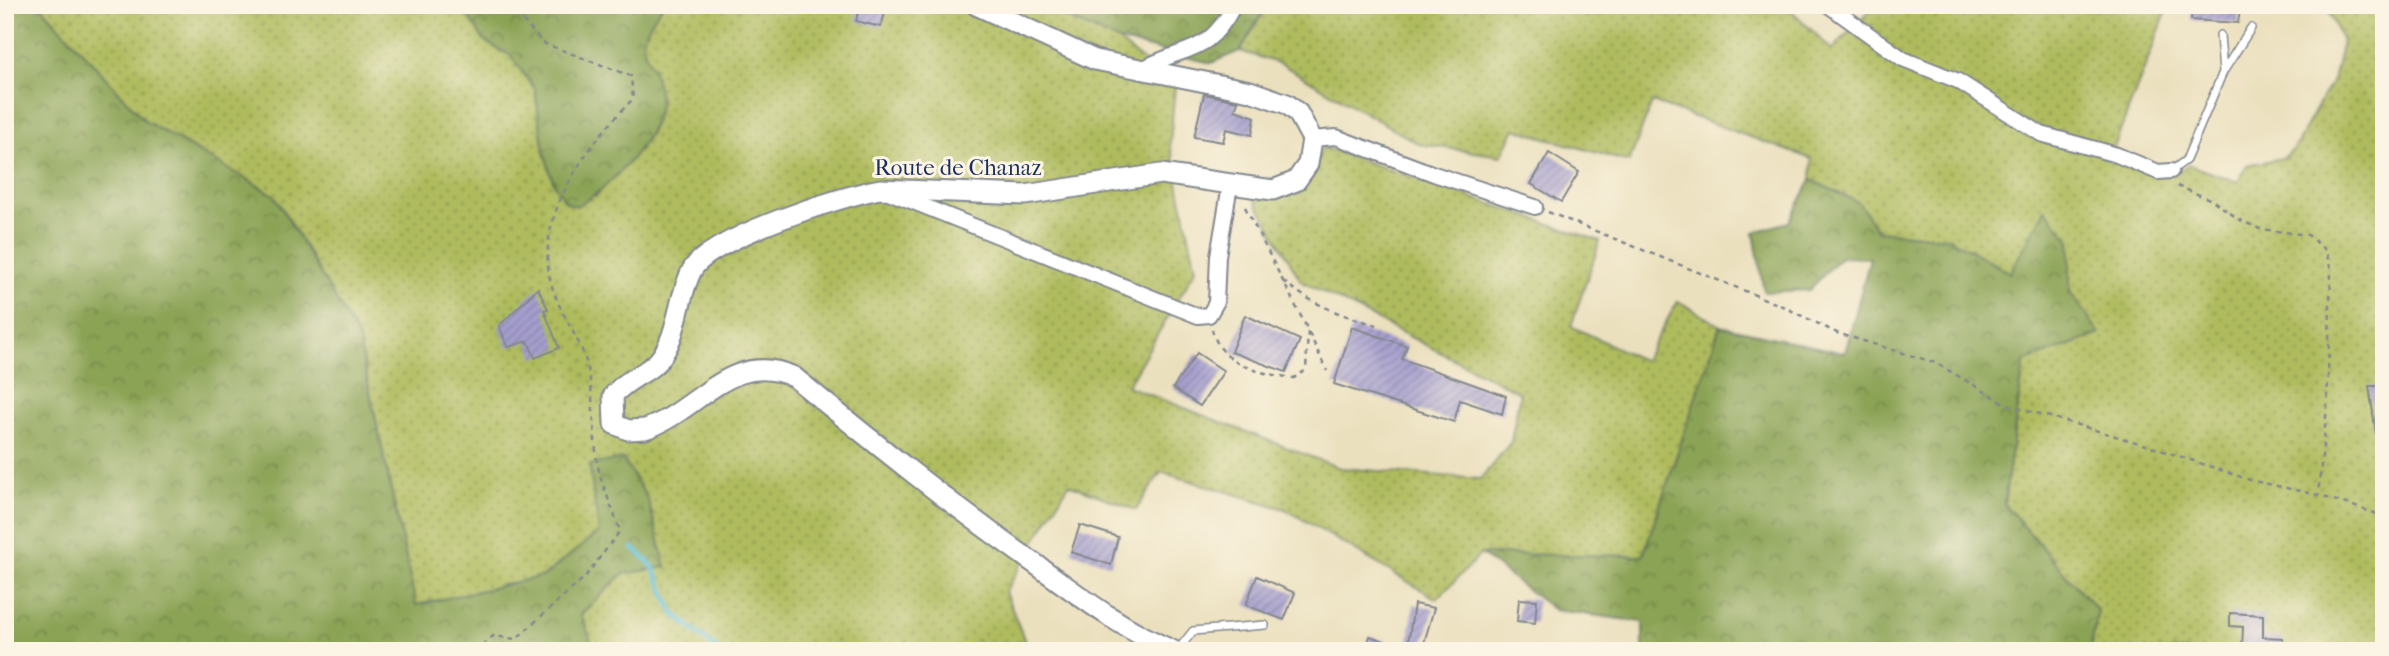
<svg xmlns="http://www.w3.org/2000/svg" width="2389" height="656" viewBox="0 0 2389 656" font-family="'IM FELL French Canon',serif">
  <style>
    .grass { fill: url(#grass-dots); stroke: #65755e; stroke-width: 2 }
    .forest { fill: url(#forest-crowns); stroke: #536959; stroke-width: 2 }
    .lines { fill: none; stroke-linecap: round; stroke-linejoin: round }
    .stream { stroke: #54bbd2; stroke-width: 5 }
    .building { fill: url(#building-hatch) }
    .lane-casing { stroke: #83888e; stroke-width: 10 }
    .street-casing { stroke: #83888e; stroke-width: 18 }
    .secondary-casing { stroke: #83888e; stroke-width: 23 }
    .path { stroke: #83888e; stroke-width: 2.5; stroke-dasharray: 5 5; stroke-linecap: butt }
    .lane { stroke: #fff; stroke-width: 7 }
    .street { stroke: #fff; stroke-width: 14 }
    .secondary { stroke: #fff; stroke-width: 19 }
    .labels { text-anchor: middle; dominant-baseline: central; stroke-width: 6; stroke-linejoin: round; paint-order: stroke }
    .street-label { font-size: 23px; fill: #1b2f5e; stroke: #fcf5e5 }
  </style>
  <defs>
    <pattern id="grass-dots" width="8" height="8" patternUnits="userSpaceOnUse" patternTransform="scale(1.75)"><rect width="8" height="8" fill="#afbb5d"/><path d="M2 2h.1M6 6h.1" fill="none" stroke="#8e9850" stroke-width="1.8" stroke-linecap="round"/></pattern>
    <pattern id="forest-crowns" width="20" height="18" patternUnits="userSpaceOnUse" patternTransform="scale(1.75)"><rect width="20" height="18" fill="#8ba354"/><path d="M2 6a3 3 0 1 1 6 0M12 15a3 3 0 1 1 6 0" fill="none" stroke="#718549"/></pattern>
    <pattern id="building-hatch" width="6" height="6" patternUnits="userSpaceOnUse" patternTransform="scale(1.75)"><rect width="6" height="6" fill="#a69fce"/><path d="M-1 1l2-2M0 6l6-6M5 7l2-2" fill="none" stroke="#8682aa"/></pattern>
  </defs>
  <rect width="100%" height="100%" fill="#fcf5e5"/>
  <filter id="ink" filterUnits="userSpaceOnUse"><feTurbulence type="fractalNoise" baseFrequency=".0143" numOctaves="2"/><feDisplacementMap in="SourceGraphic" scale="14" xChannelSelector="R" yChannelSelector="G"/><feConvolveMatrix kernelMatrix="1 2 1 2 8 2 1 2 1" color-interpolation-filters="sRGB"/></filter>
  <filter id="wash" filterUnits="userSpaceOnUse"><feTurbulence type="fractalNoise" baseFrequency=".00686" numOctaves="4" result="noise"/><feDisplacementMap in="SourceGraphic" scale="28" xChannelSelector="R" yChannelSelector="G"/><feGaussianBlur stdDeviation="1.57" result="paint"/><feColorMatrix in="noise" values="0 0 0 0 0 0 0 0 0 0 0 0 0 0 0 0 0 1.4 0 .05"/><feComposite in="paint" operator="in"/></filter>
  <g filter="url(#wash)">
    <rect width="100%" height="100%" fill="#ebe0be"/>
    <path class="grass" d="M40,5H461L485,42L510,55L535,89L544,152L554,184L596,196C616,173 650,146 657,115C663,87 642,68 642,42C641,29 656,15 663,5H1037L1117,40L1175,86L1170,144L1196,269L1127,386L1340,468L1481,479L1511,442L1520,393L1301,281L1255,200L1299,194L1323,147L1600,241L1571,326L1644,361L1678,301L1720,326L1643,556L1481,554L1437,599L1285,509L1161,472L1136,510L1069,484L1005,592L1029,651H595L581,615L623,573L666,567L599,532L544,576L416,606L358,337L274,195L145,121Z
      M1268,5H1786L1832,50L1875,5H2169L2113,150L2174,175L2189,165L2238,182L2247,165L2283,158L2294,149L2334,77L2342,41L2326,5H2384V512L2376,526L2384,528V651H2090L2098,611L2004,504L2024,362L2099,334L2070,292V240L2045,210L2010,273L1949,238L1878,231L1811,180L1812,159L1652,102L1629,162L1515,129L1501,156L1419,144L1281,64L1240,51Z"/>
    <path class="forest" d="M5,5H40L145,121L274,195L358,337L416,605L544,576L599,532L589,465L623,459L648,500L666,567L623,574L581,614L595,651H5Z
      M461,5H663C625,57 652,43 659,93C664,133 609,190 576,206L566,202L554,184L544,152L535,89L510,55L485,42Z
      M1037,5H1267L1240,51L1211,63L1117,40Z
      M1811,180L1858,202L1878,231L1949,238L2010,273L2045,209L2070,240V292L2100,334L2024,362L2004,504L2098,611L2090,651H1643V622L1554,610L1481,554L1643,556L1720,326L1845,353L1870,258L1841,257L1809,290L1764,292L1754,232L1789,222Z"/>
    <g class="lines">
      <path class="stream" d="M633,548L652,565L674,614L719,651"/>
    </g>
    <g id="blocks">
      <path class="building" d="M860,5H887L881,27L856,21Z
        M2208,6L2240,10L2238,23L2191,20L2192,7L2207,8Z
        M1204,94L1238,101L1235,110L1255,117L1252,135L1226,129L1223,142L1194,137Z
        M1549,153L1579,172L1561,202L1531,184Z
        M538,288L548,309L544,310L559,348L535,358L528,341L508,347L499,326Z
        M1245,315L1300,340L1286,372L1231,352Z
        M1352,327L1407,346L1402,359L1506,396L1502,414L1460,400L1454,422L1334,384Z
        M1197,353L1224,371L1200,406L1173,388Z
        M2369,386H2384V434H2376Z
        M1080,525L1118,537L1111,565L1071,552Z
        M1257,576L1295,593L1284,620L1246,605Z
        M1519,599L1537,600L1535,623L1517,621Z
        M1414,604L1434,608L1424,643L1407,651Z
        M2230,613L2263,615V637L2283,638V651L2242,649L2243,627L2230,626Z
        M1370,636L1407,649V651H1365Z"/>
    </g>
  </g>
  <g filter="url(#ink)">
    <use href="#blocks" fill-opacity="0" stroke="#83888e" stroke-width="2"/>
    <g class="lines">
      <g class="lane-casing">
        <path id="lane" d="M2220,35L2223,72
          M2171,171L2186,160L2223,72L2251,28
          M1178,650L1193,631L1265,625"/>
      </g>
      <g class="street-casing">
        <path id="street" d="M1828,5L1903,59L1958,81L2041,134L2117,155L2158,172L2171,171
          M1140,70C1184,45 1208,57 1234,5
          M1312,139L1336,137L1434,174L1535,207
          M891,193L1198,316L1209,315L1216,303L1218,256L1230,185"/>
      </g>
      <g class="secondary-casing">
        <path id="secondary" d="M976,5L1095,60L1250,91L1287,104L1298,113L1312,139L1308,164L1296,181L1273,190L1161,174L1025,195L880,189C842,196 709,238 692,270C677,299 679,335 659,360C647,374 624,380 613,396L614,424L628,430L645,429C698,412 731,348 794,377C873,442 950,504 1034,563C1081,597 1120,628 1174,651"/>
      </g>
      <path class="path" d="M2177,186L2212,200L2240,220L2260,229L2308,235L2326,251L2331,271L2327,407L2318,495
        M1548,212L1780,305L1837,333L1936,363L2006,404L2146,445L2250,480L2318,495L2384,516
        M1283,281C1313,305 1340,315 1377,325
        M1212,329C1220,365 1260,374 1294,378L1306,370L1308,330L1243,203
        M1309,333L1327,371
        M475,651L493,636L516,639L585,577L620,531C613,508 600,483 597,460C593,431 594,398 588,369C582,340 560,315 552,286C531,219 588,144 633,99L631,76L543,43L509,5"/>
      <use href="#lane" class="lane"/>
      <use href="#street" class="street"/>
      <use href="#secondary" class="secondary"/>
    </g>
  </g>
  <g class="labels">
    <g class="street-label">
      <text x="958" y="167">Route de Chanaz</text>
    </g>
  </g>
  <rect width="2389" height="656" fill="none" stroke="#fcf5e5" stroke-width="28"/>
</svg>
